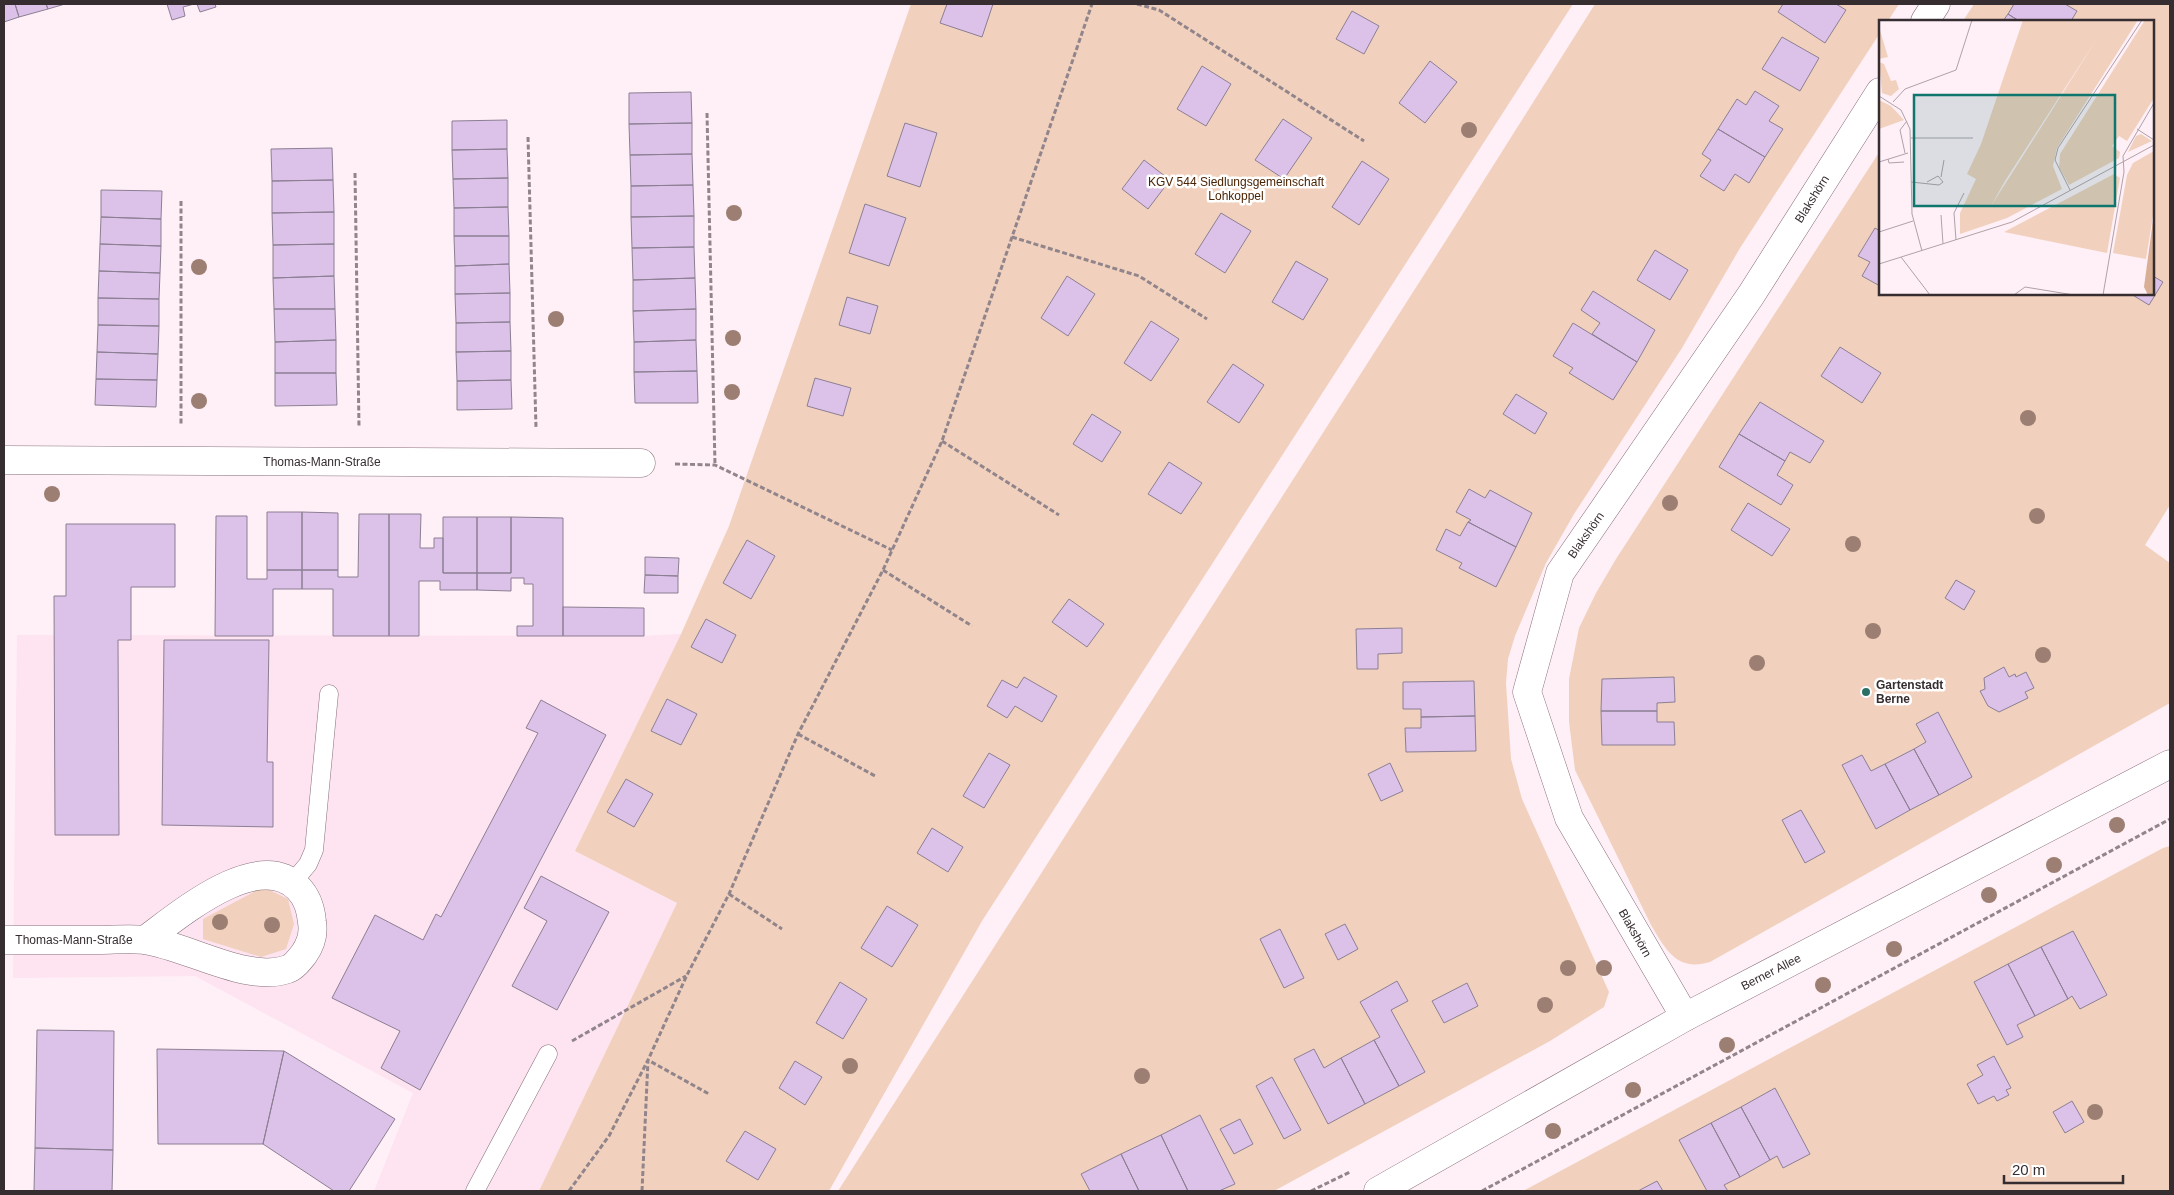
<svg xmlns="http://www.w3.org/2000/svg" width="2174" height="1195" viewBox="0 0 2174 1195" font-family="Arial,sans-serif">
  <style>
    .built { fill: #fee3f0 }
    .green { fill: #f1d1bd }
    .building { fill: #dcc2e9; stroke: #8c7f93 }
    .lines { fill: none; stroke-linecap: round; stroke-linejoin: round }
    .lane-casing { stroke: #87707b; stroke-width: 19 }
    .street-casing { stroke: #87707b; stroke-width: 29 }
    .secondary-casing { stroke: #87707b; stroke-width: 29 }
    .path { stroke: #91858b; stroke-width: 3; stroke-dasharray: 5 2.5; stroke-linecap: butt }
    .lane { stroke: #fff; stroke-width: 18 }
    .street { stroke: #fff; stroke-width: 28 }
    .secondary { stroke: #fff; stroke-width: 28 }
    .tree { fill: #9c7f72 }
    .poi-dot { fill: #2b7065; stroke: #fff; stroke-width: 2 }
    .labels { text-anchor: middle; dominant-baseline: central; stroke-width: 5; stroke-linejoin: round; paint-order: stroke }
    .park-label { font-size: 12px; fill: #4b2405; stroke: #fff }
    .street-label { font-size: 12px; fill: #362d31; stroke: #fff }
    .poi-label { font-size: 12px; font-weight: bold; fill: #362d31; stroke: #fff; text-anchor: start }
    .inset-road { fill: none; stroke: #afa1a8; stroke-width: 1 }
    .view { fill: #0f766e; fill-opacity: 0.15; stroke: #0f766e; stroke-width: 2.5 }
    .inset-edge { fill: none; stroke: #362d31; stroke-width: 2.5 }
  </style>
  <rect width="100%" height="100%" fill="#ffeff7"/>
  <path class="built" d="M681,634L575,851L677,903L539,1191H374L413,1093L195,976L13,978L17,635L644,636Z"/>
  <path class="green" d="M911,4H1573L982,921L829,1191H539L677,903L575,851L681,634L729,526Z
    M1595,4H1899L1888,21H1880V33L1740,248L1682,348L1574,514L1546,563L1515,636L1508,659L1506,683L1511,759L1522,799L1609,992L1604,1007L1550,1041L1274,1191H838L1445,242Z
    M1974,4H2170V505L2145,545L2170,563V703L1710,962C1677,972 1666,950 1651,925L1575,770L1569,722V679L1579,628L1596,593L1616,559L1880,151V294H2153V21H1963Z
    M2170,846V1191H1523L2163,848Z
    M263,887L288,899L294,924L286,949L261,957L203,939V919Z"/>
  <path class="building" d="M4,4H15L19,17L4,22Z
    M15,4H46L48,9L19,17Z
    M46,4H65L48,9Z
    M167,4H194L183,7L185,16L172,20Z
    M197,4H215L216,7L200,12Z
    M947,4H993L982,37L940,23Z
    M1783,4H1836L1846,10L1825,43L1778,12Z
    M2014,4H2065L2077,11L2071,21H2019L2008,14Z
    M1352,11L1379,26L1364,54L1336,39Z
    M2008,14L2019,21H2003Z
    M1782,37L1819,58L1800,91L1762,69Z
    M1430,61L1457,82L1425,123L1399,103Z
    M1202,66L1231,84L1206,126L1177,109Z
    M1755,91L1779,106L1769,121L1783,129L1765,157L1718,129L1737,99L1746,105Z
    M691,92L692,123L629,124V93Z
    M1283,119L1312,138L1284,179L1255,160Z
    M507,120V149L452,150V121Z
    M692,123V154L630,155L629,124Z
    M905,123L937,133L920,187L887,176Z
    M1718,129L1765,157L1749,183L1735,174L1724,191L1700,176L1711,160L1702,154Z
    M332,148L333,180L272,181L271,149Z
    M507,149L508,178L453,179L452,150Z
    M692,154L693,185L631,186L630,155Z
    M1144,160L1170,180L1148,209L1122,189Z
    M1362,161L1389,179L1359,225L1332,207Z
    M508,178V207L454,208L453,179Z
    M333,180L334,212L272,213V181Z
    M693,185L694,216L631,217V186Z
    M101,190L162,191L161,219L101,217Z
    M865,204L906,218L889,266L849,253Z
    M508,207L509,236H454V208Z
    M334,212V244L273,245L272,213Z
    M1221,213L1251,231L1225,273L1195,254Z
    M694,216V247L632,248L631,217Z
    M101,217L161,219V246L100,244Z
    M1875,228L1880,231V286L1862,276L1870,262L1858,256Z
    M454,236H509V264L455,266Z
    M100,244L161,246L160,273L99,271Z
    M334,244V276L273,278V245Z
    M694,247L695,278L633,280L632,248Z
    M1655,250L1688,270L1670,300L1637,280Z
    M1296,261L1328,279L1303,320L1272,302Z
    M509,264L510,293L455,294V266Z
    M99,271L160,273L159,299L98,298Z
    M334,276L335,309H274L273,278Z
    M1067,276L1095,294L1068,336L1041,318Z
    M2153,276L2163,282L2149,305L2131,294H2153Z
    M695,278L696,309L633,311V280Z
    M1593,291L1655,330L1637,362L1592,334L1600,323L1581,310Z
    M510,293V322L456,323L455,294Z
    M847,297L878,306L870,334L839,325Z
    M98,298L159,299V326L98,325Z
    M274,309H335L336,340L275,342Z
    M696,309V340L634,342L633,311Z
    M1151,321L1179,339L1151,381L1124,363Z
    M510,322L511,351L456,352V323Z
    M1573,323L1637,362L1613,400L1569,373L1573,368L1553,356Z
    M98,325L159,326L158,354L97,352Z
    M336,340V373H275V342Z
    M696,340L697,371L634,372V342Z
    M1840,347L1881,373L1862,403L1821,376Z
    M511,351V380L457,381L456,352Z
    M97,352L158,354L157,380L96,379Z
    M1233,364L1264,385L1239,423L1207,402Z
    M697,371L698,403H635L634,372Z
    M275,373H336L337,405L275,406Z
    M815,378L851,388L843,416L807,406Z
    M96,379L157,380L156,407L95,405Z
    M511,380L512,409L457,410V381Z
    M1516,394L1547,413L1535,434L1503,414Z
    M1760,402L1824,441L1810,463L1790,452L1785,461L1739,434Z
    M1092,414L1121,432L1102,462L1073,444Z
    M1739,434L1785,461L1777,475L1793,485L1781,505L1719,467Z
    M1169,462L1202,483L1181,514L1148,494Z
    M1469,489L1485,498L1490,490L1532,513L1516,547L1468,522L1471,520L1456,512Z
    M1748,503L1790,529L1772,556L1731,530Z
    M267,512H302V570H267Z
    M302,512L338,513V570H302Z
    M359,514H389V636H333V589H302V570H338V577H358Z
    M389,514H421L420,548H434V538H443V573H477V590H440V581H419V636H389Z
    M216,516H247V579H267V570H302V589H273V636H215Z
    M443,517H477V573H443Z
    M477,517H511V573H477Z
    M511,517L563,518V636H517V626H533V584H524V578H511V591L477,590V573H511Z
    M1468,522L1516,547L1496,587L1459,568L1462,563L1436,550L1446,529L1460,536Z
    M66,524H175V587H131V640H118L119,835H55L54,596H66Z
    M747,540L775,556L751,599L723,583Z
    M645,557L679,558L678,576L645,575Z
    M645,575L678,576V593H644Z
    M1956,580L1975,591L1964,610L1945,598Z
    M1069,599L1104,624L1087,647L1052,622Z
    M563,607L644,608V636H563Z
    M706,619L736,635L722,663L691,647Z
    M1402,628V653L1378,654V669H1357L1356,629Z
    M164,640H269L267,762H273V827L162,825Z
    M2004,667L2009,677L2015,674L2016,677L2026,672L2034,688L2025,692L2028,698L1999,712L1988,706L1980,691L1985,689L1984,678Z
    M1024,677L1057,696L1042,722L1015,706L1007,718L987,706L1002,680L1017,688Z
    M1674,677L1675,702L1657,703V711H1601L1602,679Z
    M1474,681L1475,716L1421,717V709H1403V682Z
    M667,699L697,714L681,745L651,731Z
    M541,700L606,735L420,1090L381,1068L400,1031L332,998L375,915L423,940L436,914L441,917L538,733L526,728Z
    M1601,711H1657V722H1674L1675,745H1602Z
    M1938,712L1972,777L1939,795L1914,749L1926,742L1916,724Z
    M1475,716L1476,751L1406,752L1405,728H1421V717Z
    M1914,749L1939,795L1910,810L1885,764Z
    M989,753L1010,765L984,808L963,796Z
    M1862,755L1871,771L1885,764L1910,810L1876,829L1842,765Z
    M1390,763L1403,791L1381,801L1368,774Z
    M626,779L653,794L634,827L607,812Z
    M1801,810L1825,852L1805,863L1782,820Z
    M932,828L963,847L948,872L917,853Z
    M541,876L609,912L557,1010L512,986L547,921L524,908Z
    M887,906L918,925L892,967L861,948Z
    M1345,924L1358,949L1338,960L1325,934Z
    M1280,929L1304,978L1284,988L1260,939Z
    M2073,931L2107,995L2080,1009L2072,996L2068,999L2041,947Z
    M2041,947L2068,999L2035,1016L2008,964Z
    M2008,964L2035,1016L2017,1025L2023,1037L2007,1045L1974,982Z
    M1397,981L1408,1001L1391,1010L1425,1072L1399,1086L1374,1040L1380,1037L1360,1002Z
    M840,982L867,999L843,1039L816,1023Z
    M1467,983L1478,1006L1444,1023L1432,1001Z
    M37,1030L114,1031L113,1150L35,1148Z
    M1374,1040L1399,1086L1365,1104L1341,1058Z
    M157,1049L284,1051L263,1144H158Z
    M1314,1049L1324,1068L1341,1058L1365,1104L1328,1124L1294,1059Z
    M284,1051L395,1119L349,1191H334L263,1144Z
    M1994,1056L2011,1088L2006,1090L2009,1095L1997,1101L1994,1096L1978,1104L1967,1084L1983,1075L1977,1065Z
    M795,1061L822,1077L805,1105L779,1088Z
    M1272,1077L1301,1130L1284,1139L1256,1086Z
    M1775,1088L1810,1154L1783,1168L1777,1156L1770,1160L1741,1107Z
    M2072,1101L2084,1122L2065,1133L2053,1112Z
    M1741,1107L1770,1160L1740,1177L1711,1123Z
    M1200,1115L1235,1184L1219,1191H1188L1161,1135Z
    M1240,1119L1253,1144L1234,1154L1220,1129Z
    M1711,1123L1740,1177L1724,1185L1728,1191H1707L1679,1140Z
    M745,1131L776,1149L758,1180L726,1161Z
    M1161,1135L1188,1191H1139L1121,1154Z
    M35,1148L113,1150L112,1191H34Z
    M1121,1154L1139,1191H1090L1081,1174Z
    M1657,1181L1663,1191H1638Z"/>
  <g class="lines">
    <g class="lane-casing">
      <path id="lane" d="M293,882L308,864L314,850L329,694
        M475,1191L548,1054"/>
    </g>
    <g class="street-casing">
      <path id="street" d="M1925,21L1936,4
        M4,460L641,463
        M4,940C35,940 67,940 99,940C114,940 130,938 144,940C186,945 247,984 288,969C294,967 300,959 304,954C311,944 314,934 312,922C311,910 307,897 298,888C258,847 178,916 145,940
        M1685,1017L1569,818L1527,692L1560,573L1751,295L1880,92"/>
    </g>
    <g class="secondary-casing">
      <path id="secondary" d="M1378,1191L1685,1017L2170,764"/>
    </g>
    <path class="path" d="M1137,4L1159,10L1364,141
      M707,113L715,465
      M528,137L536,428
      M355,173L359,427
      M181,201V426
      M1012,237L1139,276L1207,319
      M942,441L1059,515
      M675,464L715,465L892,550
      M883,570L972,626
      M798,734L877,777
      M729,894L782,929
      M572,1041L686,976
      M569,1191L609,1136L648,1060L687,975L729,894L798,734L883,570L942,441L1092,4
      M642,1191L648,1060L709,1094
      M1311,1191L1350,1172
      M1482,1191L2170,819"/>
    <use href="#lane" class="lane"/>
    <use href="#street" class="street"/>
    <use href="#secondary" class="secondary"/>
  </g>
  <g class="tree">
    <circle cx="1469" cy="130" r="8"/>
    <circle cx="734" cy="213" r="8"/>
    <circle cx="199" cy="267" r="8"/>
    <circle cx="556" cy="319" r="8"/>
    <circle cx="733" cy="338" r="8"/>
    <circle cx="732" cy="392" r="8"/>
    <circle cx="199" cy="401" r="8"/>
    <circle cx="2028" cy="418" r="8"/>
    <circle cx="52" cy="494" r="8"/>
    <circle cx="1670" cy="503" r="8"/>
    <circle cx="2037" cy="516" r="8"/>
    <circle cx="1853" cy="544" r="8"/>
    <circle cx="1873" cy="631" r="8"/>
    <circle cx="2043" cy="655" r="8"/>
    <circle cx="1757" cy="663" r="8"/>
    <circle cx="2117" cy="825" r="8"/>
    <circle cx="2054" cy="865" r="8"/>
    <circle cx="1989" cy="895" r="8"/>
    <circle cx="220" cy="922" r="8"/>
    <circle cx="272" cy="925" r="8"/>
    <circle cx="1894" cy="949" r="8"/>
    <circle cx="1568" cy="968" r="8"/>
    <circle cx="1604" cy="968" r="8"/>
    <circle cx="1823" cy="985" r="8"/>
    <circle cx="1545" cy="1005" r="8"/>
    <circle cx="1727" cy="1045" r="8"/>
    <circle cx="850" cy="1066" r="8"/>
    <circle cx="1142" cy="1076" r="8"/>
    <circle cx="1633" cy="1090" r="8"/>
    <circle cx="2095" cy="1112" r="8"/>
    <circle cx="1553" cy="1131" r="8"/>
  </g>
  <circle class="poi-dot" cx="1866" cy="692" r="5"/>
  <g class="labels">
    <g class="park-label">
      <text x="1236" y="182">KGV 544 Siedlungsgemeinschaft<tspan x="1236" dy="14">Lohkoppel</tspan></text>
    </g>
    <g class="street-label">
      <text transform="translate(1812 199) rotate(-58)">Blakshörn</text>
      <text x="322" y="462">Thomas-Mann-Straße</text>
      <text transform="translate(1586 535) rotate(-55)">Blakshörn</text>
      <text transform="translate(1635 933) rotate(60)">Blakshörn</text>
      <text x="74" y="940">Thomas-Mann-Straße</text>
      <text transform="translate(1771 972) rotate(-27)">Berner Allee</text>
    </g>
    <g class="poi-label">
      <text x="1876" y="685">Gartenstadt<tspan x="1876" dy="14">Berne</tspan></text>
    </g>
  </g>
  <g transform="translate(1879 20)">
    <rect width="275" height="275" fill="#ffeff7"/>
    <path d="M144,0H259L178,128L174,146L183,169L128,198L81,214V193L97,159L88,154L102,124ZM219,17L168,98L112,186L126,161ZM266,0H275V78L248,121L240,116L233,126L241,132L240,138L190,165L180,147L181,134ZM0,7L9,37L0,39ZM0,42L5,44L12,61L17,60L20,69L12,76L3,73ZM0,80L12,86L25,100L0,109ZM262,114L273,121L249,132L257,116ZM275,131V190L267,239L234,233L248,155L254,143ZM235,154L241,158L228,233L125,212Z" fill="#f1d1bd" fill-rule="evenodd"/>
    <path d="M275,193V275H269L265,267Z" fill="#d8af95"/>
    <path class="inset-road" d="M0,76L22,90L31,109L33,194L43,231M14,82L26,69L77,50L93,0M258,109L275,120M32,118H94M26,133L21,110L28,101M9,139L10,143L25,142M0,142L29,133M62,157L65,140M32,162L60,165L64,162L59,156L48,162M191,170L176,140L179,128L263,0M62,195L64,224M0,212L34,201M77,220L75,193L85,173M22,237L51,275M0,244L133,202L275,125M135,275L146,267L195,275M224,275L245,152L244,136L275,83"/>
    <path class="view" d="M35,75H236V186H35Z"/>
    <rect width="275" height="275" class="inset-edge"/>
  </g>
  <rect width="2174" height="1195" fill="none" stroke="#362d31" stroke-width="10"/>
  <path d="M2004 1175v8h119v-8" fill="none" stroke="#362d31" stroke-width="2.5"/>
  <text x="2012" y="1175" font-size="15" fill="#362d31" stroke="#ffffff" stroke-width="4" paint-order="stroke">20 m</text>
</svg>
